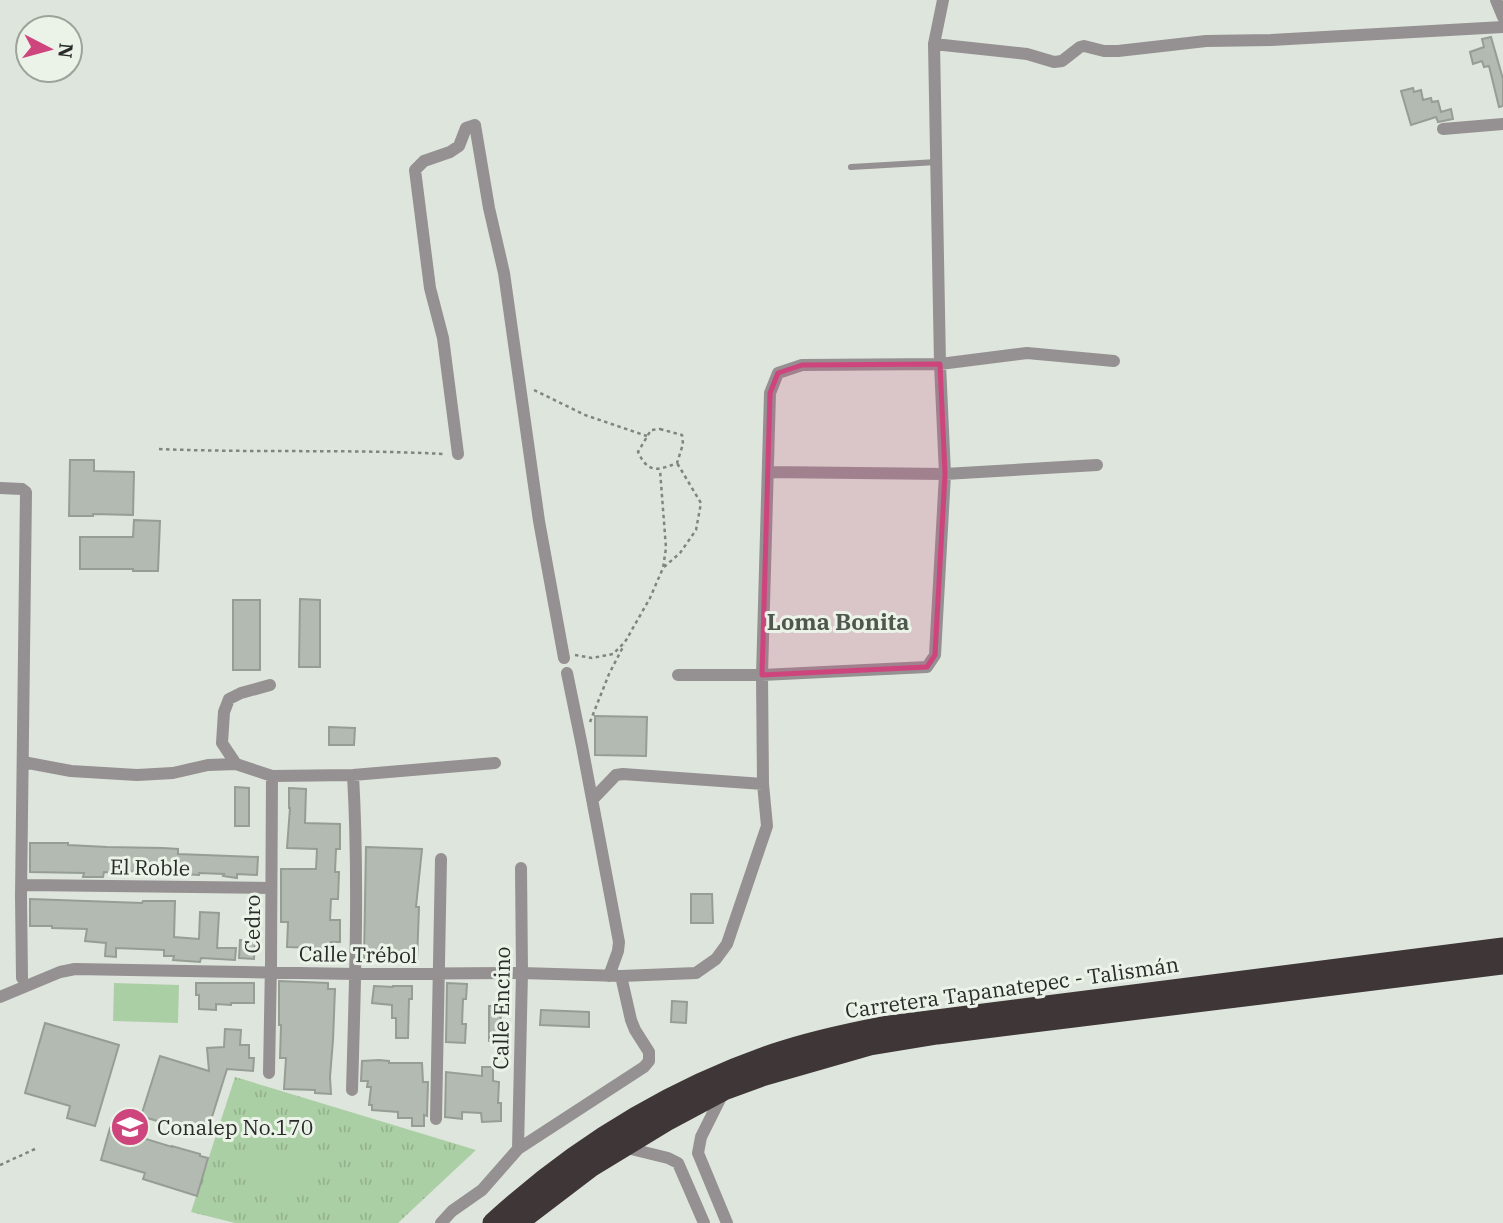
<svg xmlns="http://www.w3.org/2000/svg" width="1503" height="1223" viewBox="0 0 1503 1223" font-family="'IBM Plex Serif',serif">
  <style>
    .park { fill: url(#park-tufts) }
    .pitch { fill: #abcfa4 }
    .building { fill: #b3bab1; stroke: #969d95; stroke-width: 2 }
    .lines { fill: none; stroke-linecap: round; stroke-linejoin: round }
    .path { stroke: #80857e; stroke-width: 2.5; stroke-dasharray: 3.5 3.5; stroke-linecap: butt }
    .lane { stroke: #959091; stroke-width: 6 }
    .street { stroke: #959091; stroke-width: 12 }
    .highway { stroke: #3f3638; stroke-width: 21 }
    .marked { fill: #ce457e; fill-opacity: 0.2; stroke: #ce457e; stroke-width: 5; stroke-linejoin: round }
    .labels { text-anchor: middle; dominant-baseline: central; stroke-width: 6; stroke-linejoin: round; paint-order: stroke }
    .street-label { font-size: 21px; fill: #282b27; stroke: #ebf3e9 }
    .poi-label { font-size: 21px; fill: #282b27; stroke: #ebf3e9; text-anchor: start }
    .neighbourhood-label { font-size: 23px; font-weight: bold; fill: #4f564e; stroke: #ebf3e9 }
  </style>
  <defs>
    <pattern id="park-tufts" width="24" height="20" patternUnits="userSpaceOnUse" patternTransform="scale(1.75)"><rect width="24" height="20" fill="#abcfa4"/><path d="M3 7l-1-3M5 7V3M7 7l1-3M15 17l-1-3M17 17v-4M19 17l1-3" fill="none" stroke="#93b28d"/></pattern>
  </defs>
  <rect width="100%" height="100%" fill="#dee5dc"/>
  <path class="park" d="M235,1077L476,1150L398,1223H235L191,1212Z"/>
  <path class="pitch" d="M114,983L179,985L178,1023L113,1021Z
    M250,1141L313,1161L302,1197L239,1178Z"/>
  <path class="building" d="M1491,37L1503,79V106L1499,107L1489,66L1484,67L1482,61L1473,64L1470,52L1484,47L1482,39Z
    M1413,88L1414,92L1421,90L1423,100L1431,98L1432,102L1438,101L1441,112L1451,109L1453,119L1438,122L1436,117L1411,125L1401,91Z
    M70,460H94V471L134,472L133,515L93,514V516H69Z
    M134,520L160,521L158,571H133V569H80V537H133Z
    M300,599L320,600V667H299Z
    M233,600H260V670H233Z
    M595,716L647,717L646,756L595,755Z
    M329,727L355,728L354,745H329Z
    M235,787L249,788V826H235Z
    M289,788L306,789L305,823L340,824V849H336L335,872H339L338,899H331L330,920H340V942H331V961H315V948L287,947L288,922H281V869H316L317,849L287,848L290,808H289Z
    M30,843H68V845L107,847L163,848L178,849V854L258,857L257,875L237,874V878L223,876L224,874L199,873V875L121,871V873L104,872L103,877H83L84,873L30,872Z
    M366,847L422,849L416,907H419L417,961L381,959V961L364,960Z
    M691,894H712L713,923H691Z
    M30,899L142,903L143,901H175L174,937L199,939L200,912L219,913L217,948H236L235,960L201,958L200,962L173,960L174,956H164V950L116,948V957L105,956L106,943L85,941L87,929L52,928V926H30Z
    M240,940L255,941L254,959L239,958Z
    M279,981L328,983V989H335L333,1040L330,1077L331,1094L315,1093V1090L284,1089L286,1058H280L281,1025H279Z
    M196,983H254V1003H231V1005L216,1004V1010L199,1009V995H196Z
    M447,983L467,984L466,999H463L462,1024H466L465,1043L446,1042Z
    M374,986L393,987V986H412V999H409L408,1038H396V1018H392V1005L372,1003Z
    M672,1001L687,1002L686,1023L671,1022Z
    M489,1006H501L500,1041H489Z
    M541,1010L589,1012V1027L540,1025Z
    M45,1023L119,1045L95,1126L67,1118L70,1106L25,1093Z
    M225,1029L241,1030L240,1045H249V1058H254L253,1071L227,1069L206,1136L141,1116L160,1056L209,1071L207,1048L224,1047Z
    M379,1060L389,1061V1063H422L423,1082H428L427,1116L424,1115V1126H412V1118H398V1112L372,1110V1105H369L371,1087H367L368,1081H361L362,1061Z
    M482,1067H493V1081L499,1082L498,1103H501V1121L482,1122L481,1113L462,1112V1119L445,1117L446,1072L482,1076Z
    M110,1128L172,1147V1146L200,1154V1156L208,1158L197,1196L143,1179L145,1173L101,1160Z"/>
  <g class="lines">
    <path class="path" d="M534,390L585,415L647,436
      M660,429L682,435L683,444L677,463C657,471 648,473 638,452L651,430Z
      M159,449C254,453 349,449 444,454
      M664,567L680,553L696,530L701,503L677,463
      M575,655L592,658L613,654L625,642L650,598L663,568L666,548L660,470
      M590,722L609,674L624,645
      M0,1165L35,1149"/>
    <path class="lane" d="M851,167L937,162"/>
    <path class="street" d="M1496,0L1503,17
      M934,44L1027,54L1054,62L1062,61L1080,47L1084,46L1104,51H1118L1206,41L1271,40L1503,27
      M1443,129L1503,124
      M458,454L443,338L430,288L415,170L424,161L450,152L459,146L466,128L475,125L489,208L504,273L539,521L564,658
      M768,472L945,474L1097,465
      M0,488L22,489L26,492L21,896L22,978
      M567,673L582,746L619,942L618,951L609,976
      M678,675H762L927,667L935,655L945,474L940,364L934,44L943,0
      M23,762L71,771L137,775L173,773L208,765L236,764L272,776L353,775L495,763
      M236,764L222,743L224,712L229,699L241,693L270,685
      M592,800L616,775L623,774L763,784
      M27,885L271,888
      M0,997L60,972L75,969L356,974L522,973L621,976L696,973L716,959L727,944L767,826L763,784L762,675L770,393L778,373L802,365L940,364L1027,353L1114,361
      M269,1073L271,964L272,776
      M352,1090C355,985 359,880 353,775
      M724,1091L701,1137L698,1153L727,1223
      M436,1119L441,859
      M623,1147L668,1158L678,1163L704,1223
      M518,1149L522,973L521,868
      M441,1223L452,1211L482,1190L518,1149L644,1067L649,1061V1052L635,1030L631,1020L621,976"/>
    <path class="highway" d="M493,1223C574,1149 669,1090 774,1054C809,1042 846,1034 882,1027L1503,948
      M517,1223L592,1166L666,1121L724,1090L762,1076L870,1045L937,1034L1503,964"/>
  </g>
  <path class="marked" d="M940,364L945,474L935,655L927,667L762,675L770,393L778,373L802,365Z"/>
  <defs>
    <g id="school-disc" transform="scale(2.0125)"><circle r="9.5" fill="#ce457e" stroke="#ebf3e9"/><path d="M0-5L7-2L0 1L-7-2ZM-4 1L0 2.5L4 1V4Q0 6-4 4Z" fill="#fff"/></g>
  </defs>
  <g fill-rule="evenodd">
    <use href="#school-disc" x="130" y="1127"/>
  </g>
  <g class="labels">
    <g class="street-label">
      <text transform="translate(150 867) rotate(1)">El Roble</text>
      <text transform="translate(252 924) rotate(-90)">Cedro</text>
      <text transform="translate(358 954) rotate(1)">Calle Trébol</text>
      <text transform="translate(1012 987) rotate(-8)">Carretera Tapanatepec - Talismán</text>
      <text transform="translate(501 1008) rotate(-89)">Calle Encino</text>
    </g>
    <g class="poi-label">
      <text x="157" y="1127">Conalep No.170</text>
    </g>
    <g class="neighbourhood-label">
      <text x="838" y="621">Loma Bonita</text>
    </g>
  </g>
  <g transform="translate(49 49) rotate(96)"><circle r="33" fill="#ebf3e9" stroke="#9da39b" stroke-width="2"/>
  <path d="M0-5L12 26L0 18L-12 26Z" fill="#ce457e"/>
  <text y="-10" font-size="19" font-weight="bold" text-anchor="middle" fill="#282b27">N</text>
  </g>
</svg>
